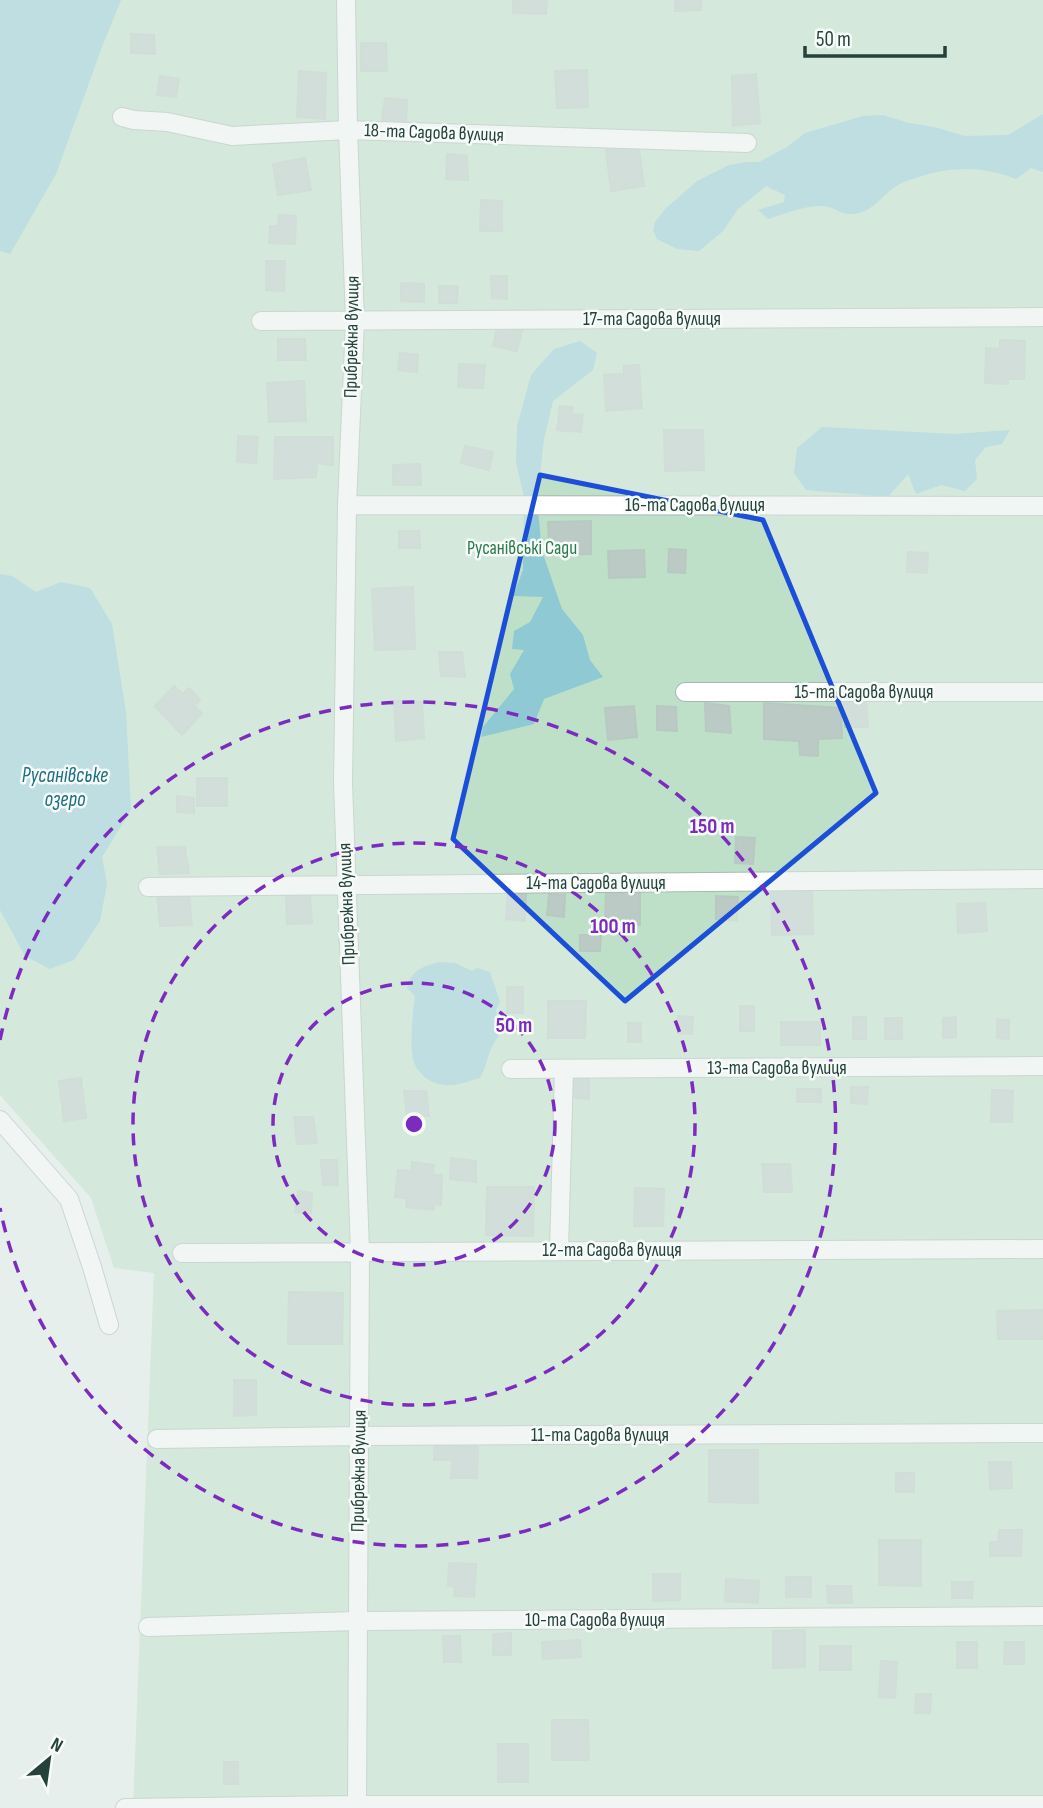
<svg xmlns="http://www.w3.org/2000/svg" width="1043" height="1808" viewBox="0 0 1043 1808" font-family="'Sofia Sans Condensed',sans-serif">
  <style>
    .green { fill: #bfe0c8 }
    .water { fill: #8ec9d4 }
    .building { fill: #bbcac4; stroke: #b8c9c2; stroke-width: 2 }
    .lines { fill: none; stroke-linecap: round; stroke-linejoin: round }
    .street-casing { stroke: #a8b8b2; stroke-width: 20 }
    .street { stroke: #fff; stroke-width: 18 }
    .marked { fill: none; stroke: #1d4ed8; stroke-width: 5; stroke-linejoin: round }
    .ring { fill: none; stroke: #7b2cbf; stroke-width: 3.5; stroke-dasharray: 12 9 }
    .labels { text-anchor: middle; dominant-baseline: central; stroke-width: 5; stroke-linejoin: round; paint-order: stroke }
    .street-label { font-size: 19px; fill: #24423a; stroke: #f7fbf9 }
    .park-label { font-size: 19px; fill: #2d7a4b; stroke: #f7fbf9 }
    .water-label { font-size: 21px; font-style: italic; fill: #1c6f80; stroke: #f7fbf9 }
    .centre { fill: #7b2cbf; stroke: #f7fbf9; stroke-width: 3.5 }
    .ring-label { font-size: 21px; text-anchor: middle; font-weight: bold; fill: #7b2cbf; stroke: #f7fbf9; stroke-width: 5; stroke-linejoin: round; paint-order: stroke }
  </style>
  <rect width="100%" height="100%" fill="#e6efeb"/>
  <path class="green" d="M0,0H1043V1808H133L154,1273L114,1268L91,1198L0,1095Z"/>
  <path class="water" d="M0,0H121L102,47L56,174L10,254L0,251Z
    M1043,114V172L1031,168L1016,179C982,166 950,166 916,178C908,180 898,184 892,189C882,197 874,208 862,212C840,219 838,206 821,206C803,206 784,214 768,219L758,210L784,202L785,195L766,186L738,209L723,231L699,251L677,249L657,239L653,230L655,222L665,209L697,181L729,165L747,162H759L787,147L805,133L863,116L883,115L909,123L934,127L965,136L1008,135Z
    M580,341L597,353L593,370L553,401L544,439L537,500L542,551L562,609L583,635L590,660L603,677L544,699L534,724L481,737L483,727L514,689L510,674L524,650L512,649L514,631L530,622L543,597L513,596L523,570L524,497L516,462L517,426L531,375L554,349Z
    M822,427L954,434L1010,430L1002,444L986,447L975,460L977,479L965,491L941,485L916,494L908,474L888,497L806,490L794,473L797,448Z
    M0,574L12,576L36,592L61,582L90,588L112,624L126,712L131,810L102,857L107,884L100,921L74,960L50,969L25,956L0,910Z
    M439,962L455,963L472,971L477,968L490,972L500,1002L496,1010L499,1036C486,1052 489,1062 480,1078C472,1080 462,1084 453,1085C436,1087 420,1078 414,1062C409,1049 413,1010 415,996L407,988C411,970 422,967 439,962Z"/>
  <path class="building" d="M513,0H547L546,14L513,13Z
    M675,0H701V10L675,11Z
    M131,34L154,35L155,54L131,53Z
    M361,43H386L387,71H361Z
    M587,70L588,107L557,108L555,71Z
    M299,71L326,73L325,119L297,117Z
    M756,74L760,123L733,126L732,76Z
    M160,76L179,79L176,97L157,95Z
    M385,98L407,100L406,123L382,120Z
    M639,149L644,186L611,191L606,150Z
    M447,154L467,156L468,180L446,179Z
    M305,158L311,190L278,195L273,164Z
    M481,200L502,201V231H480Z
    M279,215L296,216L295,244L269,243L270,226H278Z
    M266,261H285L284,291L266,290Z
    M491,276H507V299L492,298Z
    M401,283L424,284V302L401,301Z
    M439,286H458L457,303H439Z
    M498,325L522,330L517,351L493,346Z
    M278,339H305L306,360H278Z
    M1000,340L1025,341L1024,379H1008V384L985,383L986,348L1000,349Z
    M400,353L418,355L417,372L398,370Z
    M459,364L485,365L483,388L458,387Z
    M639,365L642,408L606,411L604,375L624,374V366Z
    M304,381L306,421L269,422L267,383Z
    M560,406L573,407L572,414L583,415L581,432L557,430Z
    M664,430H703L704,470L665,471Z
    M238,436L258,437L256,463L237,462Z
    M275,437H333V465L317,463L316,477L274,479Z
    M465,446L493,452L489,470L461,463Z
    M420,464L421,485H393V465Z
    M591,521V554L549,555L548,522Z
    M399,531H419L420,548H399Z
    M669,549L686,550L685,573L668,572Z
    M644,550L645,577L609,578L608,551Z
    M908,552L928,553L927,573L907,572Z
    M413,587L415,649L375,650L372,589Z
    M439,652H462L465,677L441,676Z
    M174,686L183,694L189,688L200,700L194,706L202,713L182,735L155,706Z
    M844,697H866L868,727H845Z
    M394,701L422,702L424,738L396,741Z
    M705,703L729,706L731,733L706,731Z
    M764,703L841,708L842,738L818,739V756L800,755L799,741L764,739Z
    M634,706L637,737L608,740L605,708Z
    M657,706L676,707L677,731L657,730Z
    M197,778H227V806H197Z
    M177,796L194,798V813L177,812Z
    M736,837L755,838L753,864L735,863Z
    M157,847H185L189,873L160,874Z
    M606,887L640,888V925L605,923Z
    M812,888L813,934L772,935L771,889Z
    M508,892L526,893L525,921L506,919Z
    M549,894L565,895L564,917L547,915Z
    M157,895H189L192,925L160,926Z
    M286,895H310L312,923L287,924Z
    M716,896L738,897L737,921L716,919Z
    M985,903L987,931L958,933L957,904Z
    M580,935H601L600,951H580Z
    M507,987H523V1013H507Z
    M548,1001H586L585,1038H548Z
    M740,1006H754V1031H740Z
    M678,1016L693,1017L692,1034L678,1033Z
    M853,1017H866V1039H853Z
    M956,1017V1037L943,1038V1018Z
    M885,1018H902V1039H885Z
    M997,1019L1009,1020V1039L997,1038Z
    M781,1022H820V1045H781Z
    M628,1023H641V1042H628Z
    M568,1076L589,1078V1099L567,1097Z
    M81,1078L86,1118L64,1121L59,1081Z
    M851,1087H868L867,1104L851,1103Z
    M797,1089H821V1102H797Z
    M992,1090L1013,1091L1012,1122H991Z
    M404,1091H426L429,1116H407Z
    M294,1117H313L317,1143L297,1144Z
    M451,1158L476,1161V1182L450,1179Z
    M321,1160H337L338,1185H323Z
    M412,1162L434,1165L433,1175H442L441,1205L434,1204V1210L406,1207L407,1198L395,1197L398,1170L411,1171Z
    M762,1164H790L792,1192H764Z
    M487,1187H534L533,1236L486,1235Z
    M635,1188L664,1189L663,1226H634Z
    M298,1191L312,1193L311,1213L295,1212Z
    M289,1292L343,1293L342,1344H288Z
    M1043,1310V1339H998L997,1311Z
    M234,1380H256V1415L234,1416Z
    M434,1445L478,1447L477,1478H451L452,1460H434Z
    M709,1450H758V1503L709,1502Z
    M989,1462H1011L1012,1488L990,1489Z
    M896,1473H914V1492H896Z
    M999,1530H1022L1021,1556H990V1542H998Z
    M879,1540H921V1586L879,1585Z
    M449,1563L476,1564L474,1597L454,1596L455,1587L448,1586Z
    M653,1574H680V1600L653,1601Z
    M786,1577H811V1597H786Z
    M726,1579L759,1581L758,1603L725,1601Z
    M952,1582H973L972,1598H952Z
    M827,1586H851L852,1603H828Z
    M805,1630V1667L773,1668V1631Z
    M511,1633V1655H493V1634Z
    M443,1636H460L461,1662H444Z
    M580,1640L581,1657L543,1659L542,1642Z
    M957,1642H977V1668H957Z
    M1005,1642H1024V1664H1004Z
    M820,1646H851V1670H820Z
    M881,1661L897,1662L895,1698L879,1697Z
    M916,1694H931L930,1713H915Z
    M552,1720H588L589,1760H552Z
    M498,1744H528V1782H498Z
    M224,1762H238V1784H224Z"/>
  <g class="lines">
    <g class="street-casing">
      <path id="street" d="M346,0L348,130L355,321L347,505L343,783L360,1251L357,1808
        M122,117L134,120L167,122L232,136L348,130L747,143
        M261,321L1043,317
        M347,505L1043,506
        M685,692H1043
        M148,887L1043,879
        M511,1069L1043,1066
        M0,1120L69,1199L92,1267L109,1325
        M559,1250L564,1069
        M182,1253L1043,1249
        M157,1439L360,1436L1043,1433
        M148,1627L357,1621L1043,1616
        M125,1808L357,1805H1043"/>
    </g>
    <use href="#street" class="street"/>
  </g>
  <path d="M0 0H1043V1808H0ZM540,475L763,520L876,793L625,1001L453,839Z" fill="#e6efeb" fill-opacity=".55" fill-rule="evenodd"/>
  <path class="marked" d="M540,475L763,520L876,793L625,1001L453,839Z"/>
  <g class="ring">
    <circle cx="414" cy="1124" r="141"/>
    <circle cx="414" cy="1124" r="281"/>
    <path d="M0 1040A422 422 0 1 1 0 1208"/>
  </g>
  <g class="labels">
    <g class="street-label">
      <text transform="translate(434 133) rotate(2)">18-та Садова вулиця</text>
      <text x="652" y="319">17-та Садова вулиця</text>
      <text transform="translate(352 337) rotate(-89)">Прибрежна вулиця</text>
      <text x="695" y="505">16-та Садова вулиця</text>
      <text x="864" y="692">15-та Садова вулиця</text>
      <text x="596" y="883">14-та Садова вулиця</text>
      <text transform="translate(347 904) rotate(-92)">Прибрежна вулиця</text>
      <text x="777" y="1068">13-та Садова вулиця</text>
      <text x="612" y="1250">12-та Садова вулиця</text>
      <text x="600" y="1435">11-та Садова вулиця</text>
      <text transform="translate(359 1471) rotate(-89)">Прибрежна вулиця</text>
      <text x="595" y="1620">10-та Садова вулиця</text>
    </g>
    <g class="park-label">
      <text x="522" y="548">Русанівські Сади</text>
    </g>
    <g class="water-label">
      <text x="65" y="775">Русанівське<tspan x="65" dy="24">озеро</tspan></text>
    </g>
  </g>
  <circle cx="414" cy="1124" r="10" class="centre"/>
  <g class="ring-label">
    <text x="712" y="833">150 m</text>
    <text x="613" y="933">100 m</text>
    <text x="514" y="1032">50 m</text>
  </g>
  <g transform="translate(49 1759) rotate(29)" stroke="#f7fbf9" stroke-width="5" paint-order="stroke">
  <path d="M0-5L12 26L0 18L-12 26Z" fill="#24423a"/>
  <text y="-10" font-size="19" font-weight="bold" text-anchor="middle" fill="#24423a">N</text>
  </g>
  <path d="M805 46v10h140v-10" fill="none" stroke="#24423a" stroke-width="3.5"/>
  <text x="816" y="46" font-size="21" fill="#24423a" stroke="#f7fbf9" stroke-width="5" paint-order="stroke">50 m</text>
</svg>
